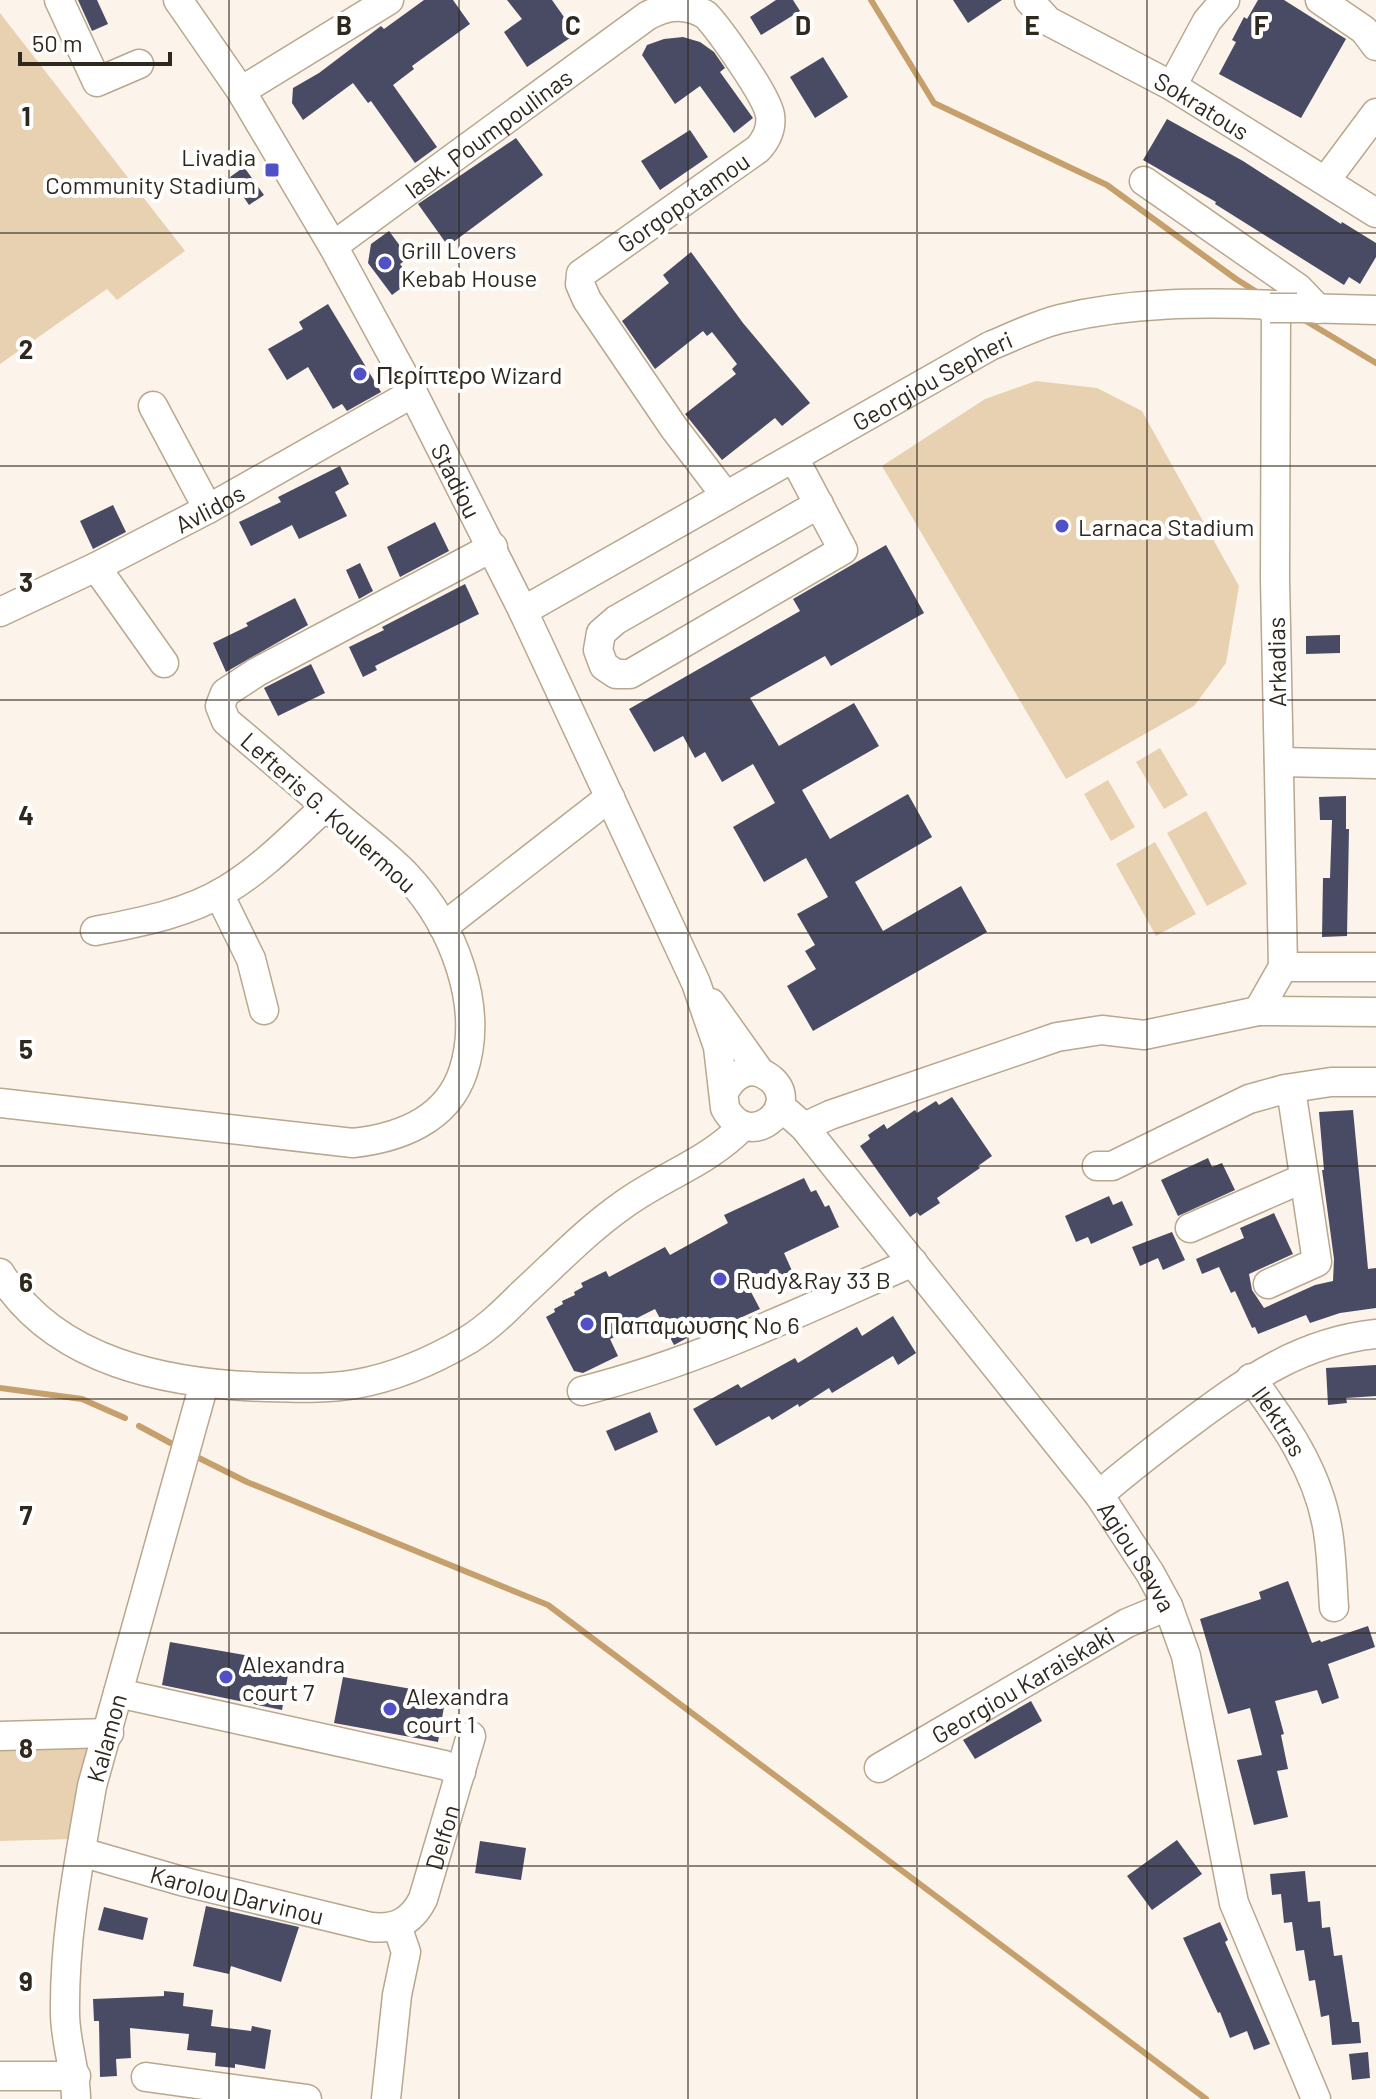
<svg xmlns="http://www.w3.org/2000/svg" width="1376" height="2099" viewBox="0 0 1376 2099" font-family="Barlow,sans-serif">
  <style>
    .park { fill: #e8d1b1 }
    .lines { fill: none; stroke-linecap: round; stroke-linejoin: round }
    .stream { stroke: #c5a06d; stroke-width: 6 }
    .building { fill: #484b63 }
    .minor-casing { stroke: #b9a78e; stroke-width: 31 }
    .minor { stroke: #fff; stroke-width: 28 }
    .minor-bridge-casing { stroke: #b9a78e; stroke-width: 31; stroke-linecap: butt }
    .minor-bridge { stroke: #fff; stroke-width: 28 }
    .grid { fill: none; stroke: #2f281e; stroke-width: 2; stroke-opacity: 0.55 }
    .poi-dot { fill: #5250c6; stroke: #fff; stroke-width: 3 }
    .labels { text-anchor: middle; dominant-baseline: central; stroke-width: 8; stroke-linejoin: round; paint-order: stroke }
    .street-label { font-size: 24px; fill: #2f281e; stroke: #fff }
    .poi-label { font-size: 24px; fill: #2f281e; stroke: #fff; text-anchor: start }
    .grid-label { font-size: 26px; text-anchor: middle; font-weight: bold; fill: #2f281e; stroke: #fff; stroke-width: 8; stroke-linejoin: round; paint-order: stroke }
  </style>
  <rect width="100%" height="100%" fill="#fcf4ea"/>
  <path class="park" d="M0,13L185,251L117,300L107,289L0,364Z
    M1036,381L1097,388L1142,411L1239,586L1226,663L1194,706L1066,779L882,466L985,399Z
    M1160,748L1188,795L1164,809L1136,762Z
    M1108,780L1135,827L1111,841L1084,794Z
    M1206,811L1247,884L1207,906L1167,833Z
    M1155,842L1196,914L1156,936L1116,864Z
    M94,1747L72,1839L0,1841V1749Z"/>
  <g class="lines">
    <path class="stream" d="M871,0L934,103L1107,185L1236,279L1260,294
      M1301,318L1376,363
      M0,1388L82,1399L125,1418
      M139,1426L178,1447
      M191,1454L247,1482L548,1605L1206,2099"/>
  </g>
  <path class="building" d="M78,0H97L108,24L92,31Z
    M424,0H453L470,24L412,66L414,69L393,85L437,147L415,163L371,101L368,103L353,83L303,120L292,103L293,88L319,73L381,26L384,29Z
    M507,0H552L576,34L527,67L504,32L522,19Z
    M776,0H793L800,11L761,35L750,17Z
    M953,0H1002L968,23Z
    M1258,0H1284L1346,39L1301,118L1219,74L1236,42L1232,40L1244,17L1247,19Z
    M683,37L700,42L714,52L725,68L720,72L753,118L734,133L700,86L675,104L642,55L647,45L664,39Z
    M823,57L848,97L815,118L790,77Z
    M1167,119L1243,161L1341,224L1342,222L1376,243V257L1360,284L1349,277L1344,285L1215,204L1216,202L1143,160Z
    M690,130L708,157L660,190L641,161Z
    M516,138L543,175L448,246L418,204Z
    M244,167L264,195L249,205L230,177Z
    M389,231L409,258L400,264L412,280L392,295L368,263L371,244Z
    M691,252L743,323L810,403L782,426L775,418L722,460L685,414L736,374L732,369L737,364L712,332L707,336L703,331L655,369L622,321L669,283L663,275Z
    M328,304L381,392L347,411L342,404L333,409L308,367L287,380L268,349L303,329L299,322Z
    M340,466L349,484L335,492L347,516L299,539L292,525L251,546L239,522L281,502L278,497Z
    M113,505L126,532L93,549L80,521Z
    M435,522L449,551L400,577L387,547Z
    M886,545L924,613L831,666L825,656L750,698L779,746L854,703L879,746L802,790L830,839L908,794L932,837L855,882L883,931L961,886L987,932L813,1031L787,986L816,969L805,951L815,945L797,914L828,897L806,858L764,882L733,827L775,803L753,764L722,782L705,752L695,758L683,736L654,752L629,709L800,611L793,599Z
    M360,563L373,591L359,599L346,570Z
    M465,584L479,614L375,666L377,670L363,677L349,647L384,630L382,627Z
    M295,598L308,625L226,672L213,643L248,626L246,623Z
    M1340,635V653L1306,654V636Z
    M311,664L325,693L278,716L264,688Z
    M1346,796V829H1349L1347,936L1322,937L1323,878H1330L1332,820H1320L1319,797Z
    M952,1097L992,1156L978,1166L980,1168L937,1198L940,1203L920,1216L917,1212L910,1217L860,1146L870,1139L868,1135L884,1124L887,1129L915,1110L917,1113L936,1101L939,1105Z
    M1353,1110L1368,1269L1376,1268V1308L1340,1313L1310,1323L1306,1315L1258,1334L1255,1327L1252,1328L1235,1291L1231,1293L1219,1267L1202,1274L1196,1259L1244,1238L1240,1228L1274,1213L1293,1254L1249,1274L1252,1290L1264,1308L1315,1285L1333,1281L1334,1259L1322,1170H1324L1319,1112Z
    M1208,1158L1212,1167L1222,1163L1235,1190L1178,1216L1161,1180Z
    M804,1178L811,1192L816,1190L825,1207L829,1205L839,1227L784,1253L793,1273L751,1292L760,1309L722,1326L719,1321L674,1345L655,1309L619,1327L622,1334L610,1339L618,1356L583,1373L574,1371L546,1317L555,1312L554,1309L563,1304L562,1301L575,1295L574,1292L583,1287L581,1283L606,1271L609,1277L665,1247L670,1255L728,1223L724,1215Z
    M1109,1196L1113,1205L1122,1201L1133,1225L1091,1244L1088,1237L1076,1242L1065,1216Z
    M1172,1232L1185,1260L1163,1270L1158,1258L1140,1266L1132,1247Z
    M893,1316L916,1353L898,1365L893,1356L832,1393L829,1388L799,1407L798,1404L772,1420L769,1416L716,1446L693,1409L738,1384L741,1388L795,1358L798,1363L857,1327L862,1336Z
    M1376,1365V1396L1346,1398L1347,1403L1328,1405L1326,1368Z
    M650,1412L658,1432L615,1451L606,1431Z
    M1288,1581L1312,1643L1320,1640L1321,1642L1368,1626L1375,1647L1328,1664L1339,1698L1322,1704L1317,1690L1275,1701L1284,1734L1281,1735L1288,1769L1277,1771L1288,1817L1254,1825L1237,1760L1262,1755L1250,1708L1228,1714L1200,1619L1261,1599L1259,1592Z
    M170,1642L290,1663L282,1710L162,1685Z
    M343,1677L446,1695L438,1742L334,1723Z
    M1031,1701L1042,1721L975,1759L963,1740Z
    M1177,1840L1202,1874L1152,1910L1127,1876Z
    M480,1841L526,1848L521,1880L475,1873Z
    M1305,1871L1308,1902L1320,1901L1322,1928L1330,1927L1334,1956L1342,1955L1352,2022H1359L1361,2043L1332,2045L1329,2015L1321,2017L1315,1980L1309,1981L1304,1950L1296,1951L1292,1922L1284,1923L1281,1894L1272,1895L1270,1874Z
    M206,1906L299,1927L281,1982L231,1966L229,1974L193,1966Z
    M104,1907L148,1918L143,1940L98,1930Z
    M1220,1922L1228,1940L1225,1942L1270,2044L1254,2050L1247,2031L1230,2038L1220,2012L1218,2013L1183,1938Z
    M164,1991L184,1993L183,2006L213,2010L211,2026L251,2031L252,2026L271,2030L265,2069L235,2064V2068L215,2066L216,2053L187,2050L189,2034L130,2028L131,2058L116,2059L117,2076L100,2077L99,2021H94L93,1999L164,1996Z
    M1368,2052L1370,2078L1352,2080L1349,2054Z"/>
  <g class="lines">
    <g class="minor-casing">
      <g id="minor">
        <path d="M59,0L97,82L139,64"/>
        <path id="s1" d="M178,0L241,91L333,246L413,393L523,611L696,983L718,1047L725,1108C749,1153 803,1107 771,1079C766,1075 760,1072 754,1071C739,1071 731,1080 724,1092"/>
        <path id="s2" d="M1029,0L1048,21L1172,86L1376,213"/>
        <path d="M1320,0L1364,30L1376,46"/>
        <path d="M1172,86L1207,21L1225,0"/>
        <path d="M241,91L389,0"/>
        <path d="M1326,180L1376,113"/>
        <path d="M1144,181L1298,288L1318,309"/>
        <path id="s3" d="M333,246L647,16C668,5 685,3 706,15C720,30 767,96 770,115C772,128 767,139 758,149L581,274L580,284L587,300L674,428L726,496"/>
        <path d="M1301,308L1376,310"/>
        <path d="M153,406L208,509"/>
        <path d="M794,458L843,550L630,674H616L604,666L598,650L601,633L616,620L819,504"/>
        <path d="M96,567L164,663"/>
        <path id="s4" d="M523,611L990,346C1012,337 1036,325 1060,319C1131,302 1203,302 1276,305L1270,308"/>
        <path id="s5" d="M0,612L96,567L208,509L413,393"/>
        <path d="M1279,762L1376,764"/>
        <path d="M219,894L251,959L264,1010"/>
        <path d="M443,927L610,797"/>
        <path d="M95,931C141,922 186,914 226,890C263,868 294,835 326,806"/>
        <path d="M1283,967H1376"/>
        <path d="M711,1003L760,1072"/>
        <path d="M1258,1011L1283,967L1275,579L1276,305"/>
        <path d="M0,1103L353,1143C399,1138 447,1120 463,1072C485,1006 453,925 407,876C385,853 357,833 333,812C297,782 262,751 226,721L220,706L225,693L257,672L493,547"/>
        <path id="s6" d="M780,1106L804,1127L1099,1495L1150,1573L1168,1606L1186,1656L1234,1903L1316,2099"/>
        <path d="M804,1127L830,1115L1057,1037L1102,1030L1144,1035L1258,1011L1376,1012"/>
        <path d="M1097,1166H1112L1249,1099L1285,1089L1331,1082H1376"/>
        <path d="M1190,1228L1304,1178"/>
        <path d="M0,1273C55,1363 168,1384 266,1387C296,1388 327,1389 356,1384C396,1377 434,1360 468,1340C489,1327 506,1310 523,1293C556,1263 586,1231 623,1205C664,1175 706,1164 743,1126"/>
        <path d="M1268,1284L1317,1262L1291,1089"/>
        <path id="s7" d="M1251,1378C1284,1423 1317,1470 1327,1526C1332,1552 1332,1580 1334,1607"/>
        <path d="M582,1391C700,1361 802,1311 913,1262"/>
        <path d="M1099,1495C1128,1470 1159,1446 1190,1423C1249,1379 1301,1342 1376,1334"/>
        <path d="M118,1693L444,1765L461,1772"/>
        <path d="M0,1736L109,1733"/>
        <path id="s8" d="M879,1768L1127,1623L1168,1606"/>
        <path id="s9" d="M81,1852L185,1882L371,1927C396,1930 412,1921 423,1899L471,1736"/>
        <path d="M0,2076H76"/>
        <path d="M146,2077L307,2099"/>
        <path id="s10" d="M76,2099C76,2070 65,2042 65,2013C64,1936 79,1862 92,1786L204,1384"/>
        <path d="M386,2099L397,1995L406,1952L397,1926"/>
      </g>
    </g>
    <use href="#minor" class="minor"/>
    <g class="minor-bridge-casing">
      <path id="minor-bridge" d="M1270,308H1297"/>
    </g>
    <use href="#minor-bridge" class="minor-bridge"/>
  </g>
  <path class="grid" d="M229,0V2099M459,0V2099M688,0V2099M917,0V2099M1147,0V2099M0,233H1376M0,466H1376M0,700H1376M0,933H1376M0,1166H1376M0,1399H1376M0,1633H1376M0,1866H1376"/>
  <g class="poi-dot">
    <rect x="264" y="162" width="16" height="16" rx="4"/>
    <circle cx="385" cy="263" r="8"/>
    <circle cx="360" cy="374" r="8"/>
    <circle cx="1062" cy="526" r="8"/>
    <circle cx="720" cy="1279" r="8"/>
    <circle cx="587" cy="1324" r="8"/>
    <circle cx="226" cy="1677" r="8"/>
    <circle cx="390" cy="1709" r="8"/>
  </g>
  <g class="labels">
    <g class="street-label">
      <text stroke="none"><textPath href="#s2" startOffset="204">Sokratous</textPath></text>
      <text stroke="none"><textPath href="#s3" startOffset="192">lask. Poumpoulinas</textPath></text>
      <text transform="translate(683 202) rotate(-35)">Gorgopotamou</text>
      <text stroke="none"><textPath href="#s4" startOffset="470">Georgiou Sepheri</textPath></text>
      <text stroke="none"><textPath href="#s1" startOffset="556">Stadiou</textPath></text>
      <text stroke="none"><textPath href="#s5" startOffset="234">Avlidos</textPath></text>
      <text transform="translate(1276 662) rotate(-91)">Arkadias</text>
      <text transform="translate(329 812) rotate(42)">Lefteris G. Koulermou</text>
      <text stroke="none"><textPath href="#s7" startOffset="52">Ilektras</textPath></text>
      <text stroke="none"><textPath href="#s6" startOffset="576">Agiou Savva</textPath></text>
      <text stroke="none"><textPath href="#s8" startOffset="166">Georgiou Karaiskaki</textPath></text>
      <text stroke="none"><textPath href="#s10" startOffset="366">Kalamon</textPath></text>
      <text stroke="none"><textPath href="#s9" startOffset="428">Delfon</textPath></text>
      <text stroke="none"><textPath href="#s9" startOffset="162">Karolou Darvinou</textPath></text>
    </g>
    <g class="poi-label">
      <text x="256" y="156" text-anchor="end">Livadia<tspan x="256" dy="28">Community Stadium</tspan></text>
      <text x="401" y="249">Grill Lovers<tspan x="401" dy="28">Kebab House</tspan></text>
      <text x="376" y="374">Περίπτερο Wizard</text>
      <text x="1078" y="526">Larnaca Stadium</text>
      <text x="736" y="1279">Rudy&amp;Ray 33 B</text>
      <text x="603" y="1324">Παπαμωυσης No 6</text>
      <text x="242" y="1663">Alexandra<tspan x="242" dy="28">court 7</tspan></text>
      <text x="406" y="1695">Alexandra<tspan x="406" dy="28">court 1</tspan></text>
    </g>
  </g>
  <g class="grid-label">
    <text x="344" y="35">B</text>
    <text x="573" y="35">C</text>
    <text x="803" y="35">D</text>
    <text x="1032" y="35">E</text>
    <text x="1261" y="35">F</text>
    <text x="26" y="126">1</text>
    <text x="26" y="359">2</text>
    <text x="26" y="592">3</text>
    <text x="26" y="825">4</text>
    <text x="26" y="1059">5</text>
    <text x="26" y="1292">6</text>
    <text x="26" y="1525">7</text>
    <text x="26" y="1758">8</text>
    <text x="26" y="1991">9</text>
  </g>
  <path d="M20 52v12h150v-12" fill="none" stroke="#2f281e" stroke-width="4"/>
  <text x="32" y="52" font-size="24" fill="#2f281e" stroke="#ffffff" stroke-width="6" paint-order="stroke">50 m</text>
</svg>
